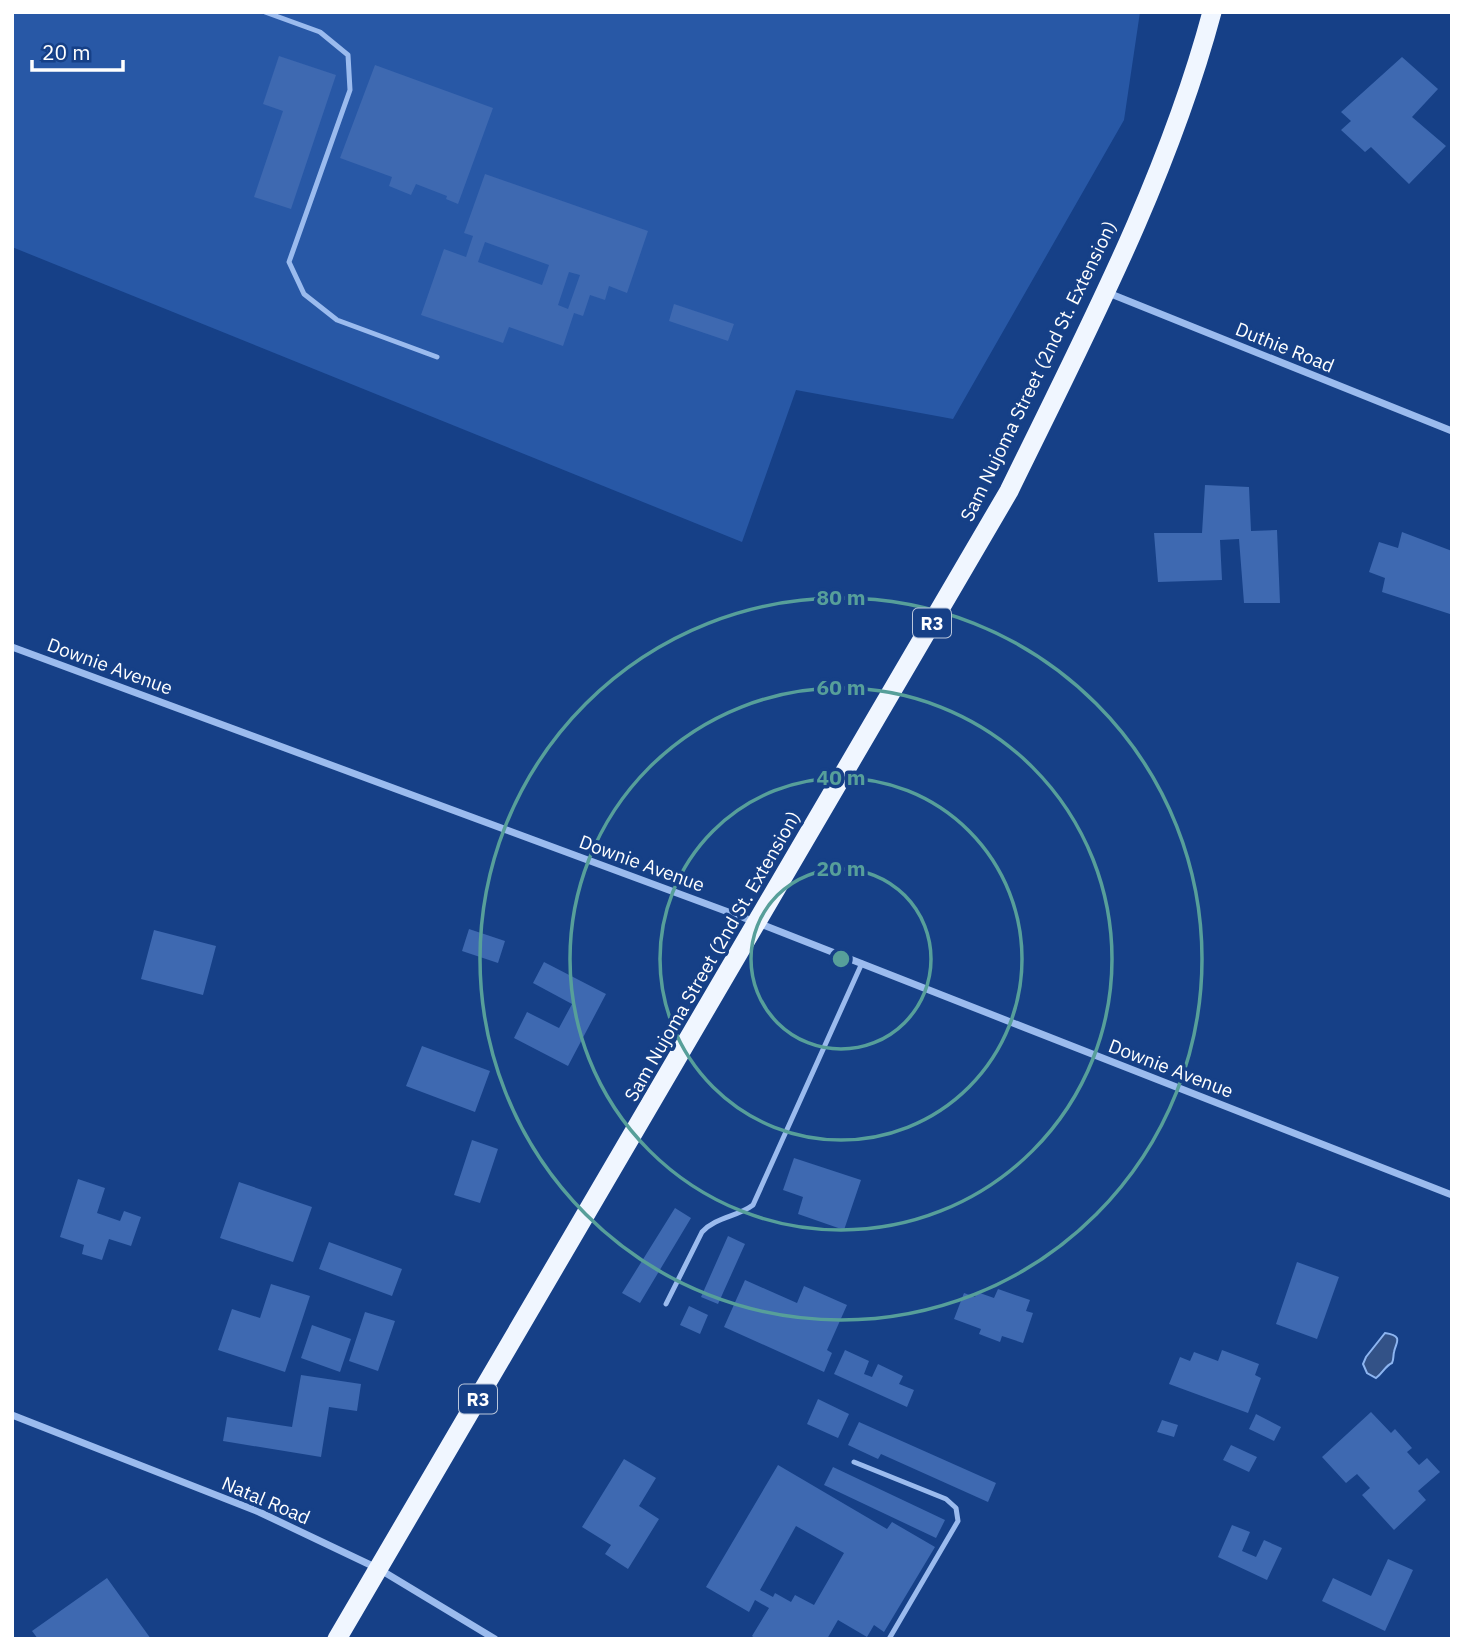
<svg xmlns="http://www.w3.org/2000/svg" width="1464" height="1651" viewBox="0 0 1464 1651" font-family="'IBM Plex Sans',sans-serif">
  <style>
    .green { fill: #2858a6 }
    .water { fill: #335287; stroke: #8db5f1; stroke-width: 2 }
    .building { fill: #3e69b1; fill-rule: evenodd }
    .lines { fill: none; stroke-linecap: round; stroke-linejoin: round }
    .service { stroke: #9bbbee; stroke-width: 5 }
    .minor { stroke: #9bbbee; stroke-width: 7 }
    .trunk { stroke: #f0f6ff; stroke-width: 19 }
    .ring { fill: none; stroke: #579f9a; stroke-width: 3.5 }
    .labels { text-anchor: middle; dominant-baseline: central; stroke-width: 7; stroke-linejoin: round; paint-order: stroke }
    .shield { fill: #164087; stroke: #b9c6db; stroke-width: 2 }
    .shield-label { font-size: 18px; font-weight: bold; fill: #fff }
    .street-label { font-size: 19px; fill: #fff; stroke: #164087 }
    .centre { fill: #579f9a; stroke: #164087; stroke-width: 3.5 }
    .ring-label { font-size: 21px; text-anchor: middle; font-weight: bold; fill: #579f9a; stroke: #164087; stroke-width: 7; stroke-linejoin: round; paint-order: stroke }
  </style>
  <rect width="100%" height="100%" fill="#164087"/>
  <path class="green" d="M12,12H1140L1124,120L953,419L796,390L742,542L12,247Z"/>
  <path class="water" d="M1385,1333C1404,1336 1396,1342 1394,1352C1393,1356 1394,1359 1392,1363C1385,1366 1383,1373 1376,1378L1367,1373L1363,1364L1366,1357Z"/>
  <path class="building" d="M279,56L336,75L291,209L254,197L283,111L263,104Z
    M1402,57L1438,89L1412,117L1446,146L1409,184L1371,147L1365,152L1341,130L1351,121L1341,112Z
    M375,65L493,108L458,204L446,199L447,196L416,184L411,195L389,186L392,177L340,158Z
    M485,174L648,231L627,293L609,286L605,300L590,295L583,316L574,313L563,346L509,327L503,343L421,315L444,249L466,257L473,236L464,233ZM485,242L549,265L542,285L478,262ZM569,272L580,275L568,309L558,305Z
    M674,304L734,324L728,341L669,321Z
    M1205,485L1249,487L1251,531L1277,530L1280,603H1244L1239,539L1220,540L1222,580L1158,582L1154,533H1202Z
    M1402,532L1452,551V609L1450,614L1382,592L1385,578L1369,572L1379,542L1398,548Z
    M469,929L505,941L498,963L462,951Z
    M154,930L216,946L203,995L141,979Z
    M544,962L606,994L568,1066L514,1038L527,1012L559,1028L572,1004L533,983Z
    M422,1046L490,1071L475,1112L406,1086Z
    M472,1140L498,1149L480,1203L454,1195Z
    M794,1158L861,1180L844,1230L798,1214L803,1197L783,1190Z
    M78,1179L105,1188L97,1213L120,1221L124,1211L141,1217L131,1246L109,1239L102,1260L82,1254L84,1245L60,1237Z
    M239,1182L312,1207L293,1262L220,1238Z
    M675,1208L691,1218L640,1303L622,1293Z
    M728,1236L745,1244L718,1304L701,1297Z
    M329,1242L402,1269L392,1296L319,1269Z
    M1297,1262L1339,1277L1317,1339L1276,1324Z
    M745,1280L797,1303L804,1286L847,1305L827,1350L832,1353L824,1372L724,1327Z
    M271,1284L310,1296L285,1372L218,1350L232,1309L260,1318Z
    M998,1289L1030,1300L1026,1311L1033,1313L1023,1343L1002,1336L1000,1342L979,1334L981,1329L954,1319L964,1293L975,1297L977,1292L994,1298Z
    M689,1306L708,1315L700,1334L680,1325Z
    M365,1312L395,1321L378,1371L349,1361Z
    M312,1325L351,1339L340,1372L301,1358Z
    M845,1350L869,1361L864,1374L872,1377L878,1364L903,1376L899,1384L914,1390L907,1407L834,1374Z
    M1222,1350L1259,1364L1255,1375L1261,1378L1248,1413L1169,1384L1180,1357L1190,1361L1194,1352L1218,1361Z
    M301,1375L361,1384L357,1411L329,1407L321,1457L223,1441L227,1417L292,1427Z
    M818,1399L849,1414L838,1438L807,1424Z
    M1371,1412L1391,1433L1395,1429L1412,1448L1407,1452L1419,1465L1427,1458L1440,1472L1418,1491L1426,1500L1394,1530L1362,1495L1370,1488L1357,1474L1346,1483L1322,1457Z
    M1256,1414L1281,1427L1274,1441L1249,1429Z
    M1162,1420L1178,1425L1174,1437L1157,1432Z
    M859,1422L996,1483L988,1502L881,1454L878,1459L848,1445Z
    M1231,1445L1257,1457L1249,1472L1223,1460Z
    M624,1459L656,1478L639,1506L659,1519L628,1569L605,1554L611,1545L582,1527Z
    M778,1465L887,1529L892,1522L935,1547L884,1632L874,1625L867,1637L838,1620L827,1639H756L752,1636L769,1608L755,1600L749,1612L706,1587ZM796,1526L844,1553L814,1605L795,1595L791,1602L775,1593L773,1597L760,1590Z
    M833,1467L945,1520L936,1538L824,1485Z
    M1232,1525L1250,1532L1242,1551L1256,1557L1264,1540L1282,1548L1267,1580L1218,1557Z
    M1388,1559L1413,1570L1385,1631L1322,1601L1333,1578L1371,1596Z
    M107,1578L151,1639H38L32,1631Z"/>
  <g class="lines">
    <path class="service" d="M265,12L320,32L348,55L350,90L289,262L304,294L337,320L437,357
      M666,1304L702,1232C716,1217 737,1217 753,1205L862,963
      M854,1462L946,1499L956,1508L958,1521L889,1639"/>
    <path class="minor" d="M1106,292L1452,431
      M12,647L758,923L1452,1195
      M12,1415L259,1512L379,1569L495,1639"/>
    <path class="trunk" d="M337,1639L1009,491C1085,335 1167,180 1212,12"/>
  </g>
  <g class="ring">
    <circle cx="841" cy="959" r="90"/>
    <circle cx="841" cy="959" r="181"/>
    <circle cx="841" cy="959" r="271"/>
    <circle cx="841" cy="959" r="361"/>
  </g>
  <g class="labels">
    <g class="shield">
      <rect x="913" y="608.5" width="38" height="29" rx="5"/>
      <rect x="459" y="1384.5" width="38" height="29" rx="5"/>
    </g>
    <g class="shield-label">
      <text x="932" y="623">R3</text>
      <text x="478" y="1399">R3</text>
    </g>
    <g class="street-label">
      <text transform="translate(1285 347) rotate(22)">Duthie Road</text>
      <text transform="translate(1038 371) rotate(-64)">Sam Nujoma Street (2nd St. Extension)</text>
      <text transform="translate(110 666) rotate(20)">Downie Avenue</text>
      <text transform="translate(642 863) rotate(20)">Downie Avenue</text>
      <text transform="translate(712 956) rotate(-60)">Sam Nujoma Street (2nd St. Extension)</text>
      <text transform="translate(1171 1068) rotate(21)">Downie Avenue</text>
      <text transform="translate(266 1500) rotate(23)">Natal Road</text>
    </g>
  </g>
  <circle cx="841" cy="959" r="10" class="centre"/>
  <g class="ring-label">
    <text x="841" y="605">80 m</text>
    <text x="841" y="695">60 m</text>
    <text x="841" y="785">40 m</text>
    <text x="841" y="876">20 m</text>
  </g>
  <rect width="1464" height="1651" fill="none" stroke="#ffffff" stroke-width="28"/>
  <path d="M32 60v10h91v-10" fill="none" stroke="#ffffff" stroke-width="3.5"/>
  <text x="42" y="60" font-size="21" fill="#ffffff" stroke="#164087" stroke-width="5" paint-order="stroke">20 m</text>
</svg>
